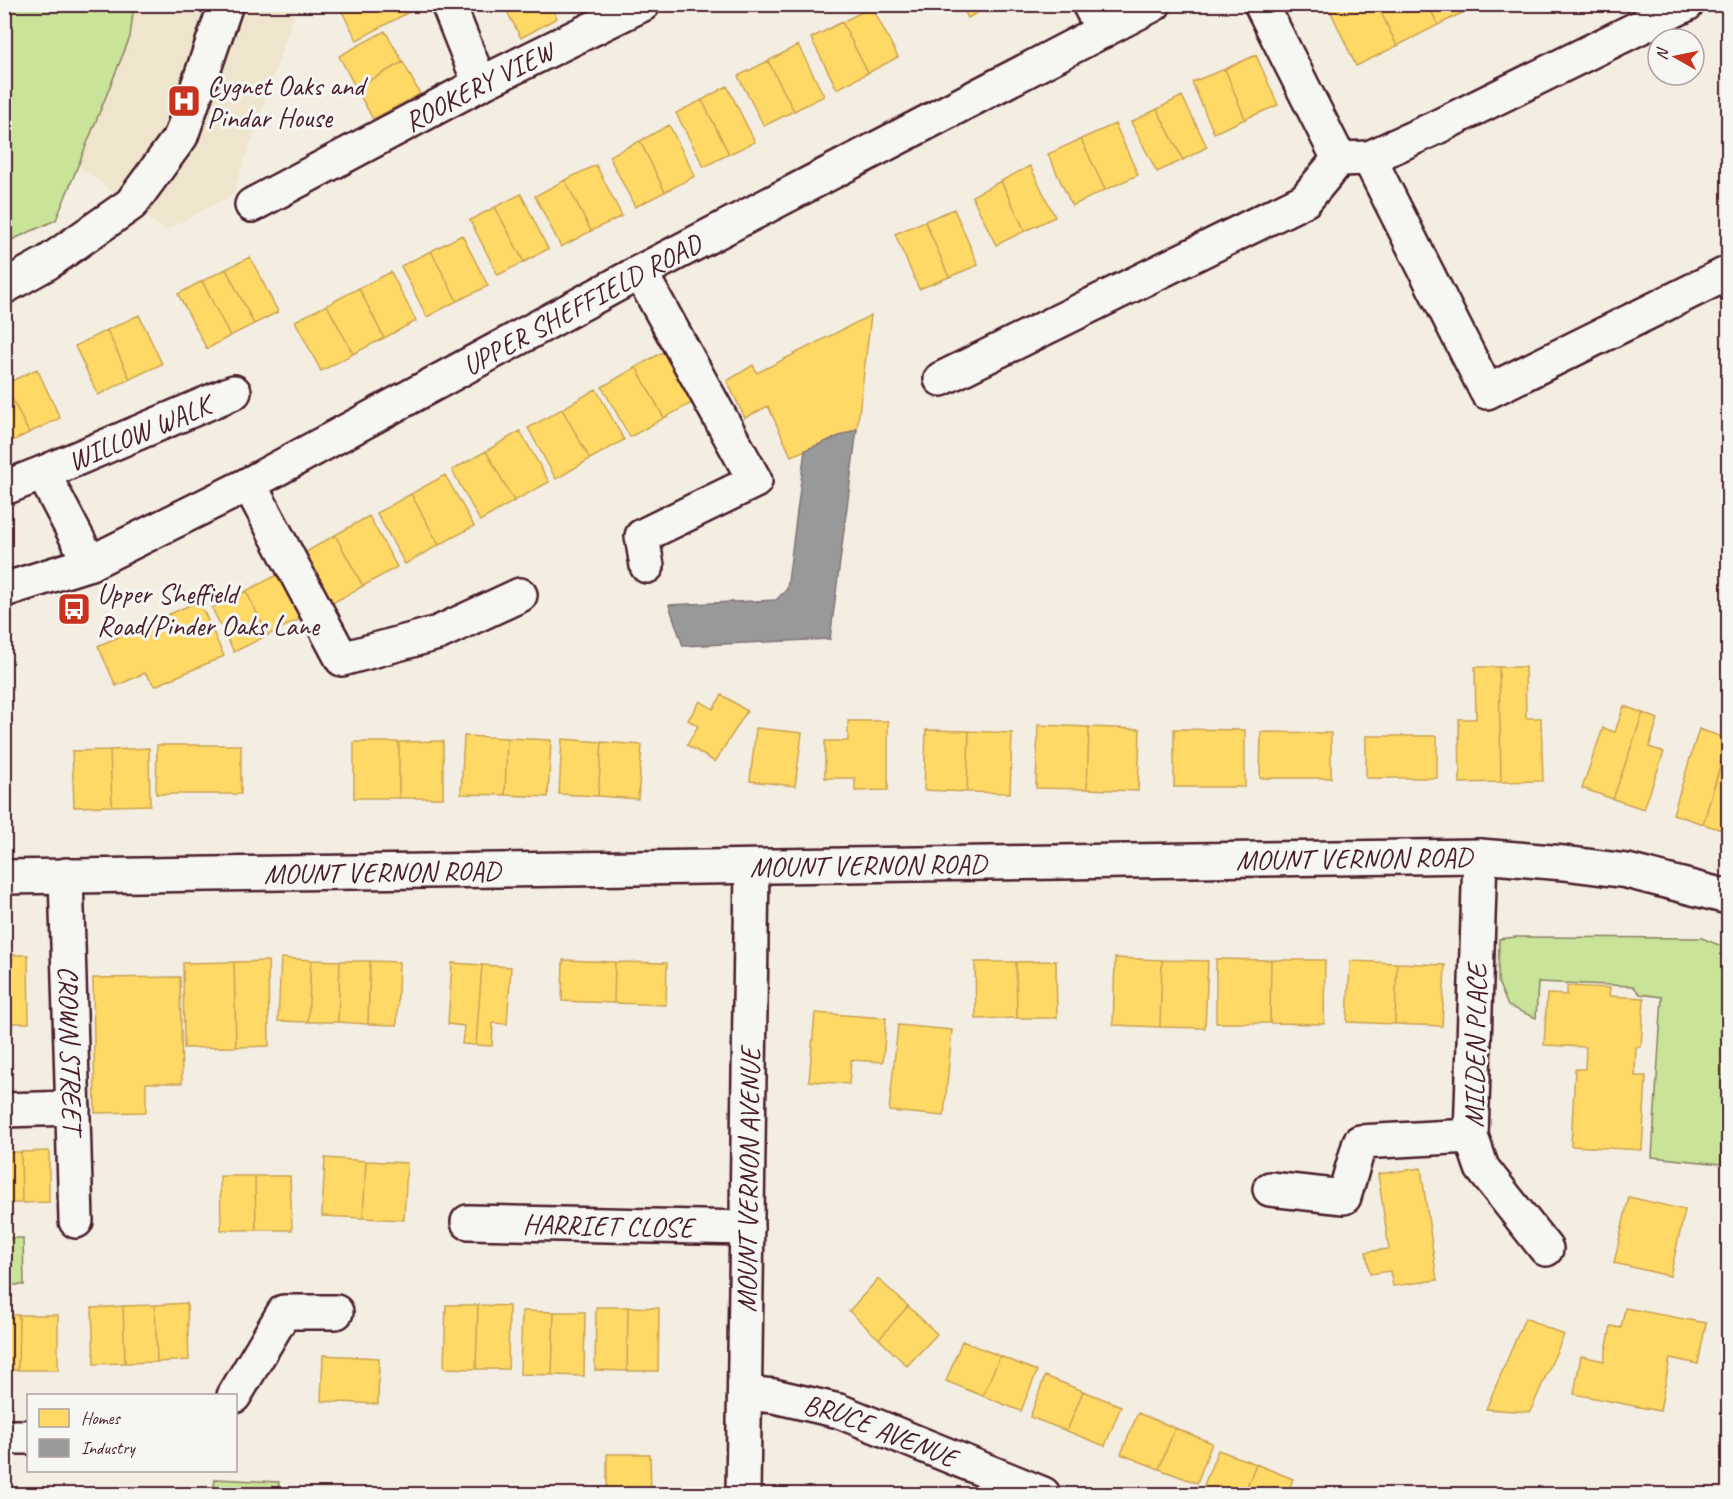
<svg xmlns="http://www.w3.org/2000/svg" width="1733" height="1499" viewBox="0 0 1733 1499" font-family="Caveat,sans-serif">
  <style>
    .built { fill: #efe4cc }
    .green { fill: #c9e399; stroke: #8a8162; stroke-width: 1.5 }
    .homes { fill: #ffd966; stroke: #c9a154; stroke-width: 1.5 }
    .industry { fill: #999; stroke: #817478; stroke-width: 1.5 }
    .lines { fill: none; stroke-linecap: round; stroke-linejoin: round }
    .minor-casing { stroke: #4a1f2b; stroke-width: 38 }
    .highway-casing { stroke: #4a1f2b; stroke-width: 38 }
    .minor { stroke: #f6f6f2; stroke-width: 33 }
    .highway { stroke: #f6f6f2; stroke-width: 33 }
    .labels { text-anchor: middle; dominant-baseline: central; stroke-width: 6; stroke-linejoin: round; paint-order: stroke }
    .poi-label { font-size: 28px; fill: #4a1f2b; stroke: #f6f6f2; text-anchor: start }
    .street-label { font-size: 28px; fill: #4a1f2b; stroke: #f6f6f2 }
  </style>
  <rect width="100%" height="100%" fill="#f3eee1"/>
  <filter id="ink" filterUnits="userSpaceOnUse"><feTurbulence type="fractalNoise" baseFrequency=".0167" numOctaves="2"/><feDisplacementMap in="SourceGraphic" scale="12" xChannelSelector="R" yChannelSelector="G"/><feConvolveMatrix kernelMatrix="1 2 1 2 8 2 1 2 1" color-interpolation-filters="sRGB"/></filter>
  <g filter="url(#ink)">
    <path class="built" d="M134,5H297L233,194L166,230L78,166L130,37Z"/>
    <path class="green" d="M4,5H134L130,37L56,220L5,243Z
      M1516,937L1702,938L1726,948L1721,1164L1652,1157L1662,997L1640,994L1633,986L1538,982L1536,1018L1508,1006L1498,982L1499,939Z
      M4,1238H23L24,1285H5Z
      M215,1479L279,1482L278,1494H213Z"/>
    <path class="homes" d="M338,4H408L411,11L357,40Z
      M503,4H550L557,18L521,38Z
      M961,4H993L968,18Z
      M1336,4H1377L1397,46L1356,66L1329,8Z
      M1377,4H1428L1438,25L1397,46Z
      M1428,4H1478V5L1438,25Z
      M872,7L898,57L868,73L842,22Z
      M842,22L868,73L837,89L811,38Z
      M385,31L403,62L356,88L339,56Z
      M798,45L824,96L794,111L768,61Z
      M1256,55L1278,105L1245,119L1225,69Z
      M768,61L794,111L764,126L738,76Z
      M403,62L420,94L373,119L356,88Z
      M1225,69L1245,119L1214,133L1192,82Z
      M727,86L755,142L729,154L702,100Z
      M1182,96L1207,147L1183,160L1157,109Z
      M702,100L729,154L704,167L676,113Z
      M1157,109L1183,160L1157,172L1131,122Z
      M1115,124L1138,175L1105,190L1081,139Z
      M669,125L695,176L665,192L640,141Z
      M1081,139L1105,190L1072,206L1048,154Z
      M640,141L665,192L635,207L609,156Z
      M596,165L622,216L591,231L565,180Z
      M1030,166L1055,217L1025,231L1001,181Z
      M565,180L591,231L561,247L535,196Z
      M1001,181L1025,231L996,245L972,196Z
      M521,194L548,249L524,262L495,207Z
      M495,207L524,262L498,275L470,220Z
      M954,209L978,265L949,277L925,221Z
      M925,221L949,277L919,289L895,234Z
      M462,235L488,286L457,301L431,251Z
      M431,251L457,301L427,317L401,266Z
      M250,257L278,312L254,324L226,269Z
      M226,269L254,324L230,336L202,281Z
      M391,272L416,321L384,338L359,288Z
      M202,281L230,336L207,349L178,294Z
      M359,288L384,338L353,354L327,305Z
      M327,305L353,354L321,371L295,321Z
      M139,315L162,364L130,379L107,330Z
      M871,315L857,429L791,456L768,406L745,418L727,381L753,365L757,373Z
      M107,330L130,379L98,395L75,346Z
      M670,348L699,399L664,418L636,367Z
      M636,367L664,418L630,437L602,387Z
      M37,369L60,418L29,433L5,384Z
      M5,384L29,433L4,445V385Z
      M596,389L624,440L590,459L562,409Z
      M562,409L590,459L556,479L528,428Z
      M520,431L549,482L514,501L486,451Z
      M486,451L514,501L480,521L452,470Z
      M445,475L474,526L439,545L411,494Z
      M411,494L439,545L405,564L377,513Z
      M369,516L397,567L363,586L335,535Z
      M335,535L363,586L329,605L301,555Z
      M285,571L308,615L268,635L246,591Z
      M246,591L268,635L234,652L212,608Z
      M199,601L224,656L155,686L145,673L116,686L98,646Z
      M1475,667H1499L1501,782L1460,783L1459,719H1476Z
      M1499,667H1525L1526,718H1541L1543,781L1501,782Z
      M722,695L747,711L715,762L687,745L698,726L688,720L700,701L713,709Z
      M1624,706L1643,713L1613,799L1582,788L1603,728L1615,732Z
      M1643,713L1658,719L1649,747L1664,752L1644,809L1613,799Z
      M848,721H888V790L855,791V778H825V741H848Z
      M1038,725L1089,727L1087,789L1036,788Z
      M1089,727L1140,729L1138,791L1087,789Z
      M756,728L802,733L795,786L750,781Z
      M1174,729L1245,730V787H1174Z
      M1699,729L1728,739L1703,824L1673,814Z
      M926,730L969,731L967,792L924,790Z
      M969,731L1012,733L1010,793L967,792Z
      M1261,732L1331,733V778H1260Z
      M464,736L507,738L505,795L461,794Z
      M1366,736H1437V778H1366Z
      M507,738L551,740L548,797L505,795Z
      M562,739L602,742L598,796L559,794Z
      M443,741V798H399V742Z
      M1728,741V832L1703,824Z
      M354,742H399V798H354Z
      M602,742L642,745L638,799L598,796Z
      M157,745H241V794H156Z
      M149,748L150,805L112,806L110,750Z
      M110,750L112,806L74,807L72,751Z
      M4,955H28L29,1023H4Z
      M281,958L311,960L308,1022L278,1021Z
      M1115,958L1162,960L1160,1027L1113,1025Z
      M1216,959L1271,960L1270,1023H1216Z
      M311,960L340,961L338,1022H308Z
      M563,960L615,962L614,1003L562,1001Z
      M1162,960L1208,961L1205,1028L1160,1027Z
      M1271,960H1325L1324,1024L1270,1023Z
      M268,961L269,1046L236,1047L234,962Z
      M340,961H370L368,1024L338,1022Z
      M370,961L399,962L397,1025L368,1024Z
      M1056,961L1057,1018H1017L1016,962Z
      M1350,961L1397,963L1395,1024L1347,1022Z
      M234,962L236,1047L184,1048L183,963Z
      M615,962L667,963L666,1005L614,1003Z
      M975,962H1016L1017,1018L976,1019Z
      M452,963L482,965L476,1045L462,1044L464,1026L448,1024Z
      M1397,963L1445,965L1442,1026L1395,1024Z
      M482,965L511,967L507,1024L493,1023L492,1046L476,1045Z
      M180,977L182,1083H146V1112L95,1113L93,978Z
      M1567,986L1610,988L1609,996L1644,998L1641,1047H1636L1635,1076H1646L1642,1150L1571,1146L1575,1069H1585L1586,1047L1544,1045L1547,994L1567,995Z
      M815,1013L886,1018L883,1062L851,1060L849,1084L809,1081Z
      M898,1025L952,1030L944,1116L889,1111Z
      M49,1151V1202L22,1203L21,1152Z
      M4,1152H21L22,1203H4Z
      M325,1158L366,1161L363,1218L322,1216Z
      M366,1161L407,1163L404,1220L363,1218Z
      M1421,1168L1437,1280L1393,1286L1390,1271L1370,1274L1366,1252L1389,1249L1378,1174Z
      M220,1176H255L256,1230H221Z
      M255,1176H290L292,1230H256Z
      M1629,1197L1685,1210L1670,1276L1614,1263Z
      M878,1279L908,1306L879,1339L849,1311Z
      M187,1303L189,1360L157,1362L155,1305Z
      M155,1305L157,1362L125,1363L123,1306Z
      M446,1305H478L476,1369L444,1368Z
      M478,1305L509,1306L508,1369H476Z
      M123,1306L125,1363L94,1364L92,1308Z
      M908,1306L937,1334L907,1366L879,1339Z
      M596,1307H628L627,1371L595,1370Z
      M628,1307L659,1308L658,1371H627Z
      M1625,1308L1706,1323L1698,1364L1670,1358L1660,1411L1574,1394L1581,1356L1604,1361L1611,1326L1621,1328Z
      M522,1311L554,1312L552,1375L520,1374Z
      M554,1312H585L584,1376L552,1375Z
      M4,1315H19L18,1370H4Z
      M19,1315H58V1370H18Z
      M1525,1318L1564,1335L1530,1412L1486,1409Z
      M962,1341L1000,1356L983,1396L946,1381Z
      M323,1355L379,1358L378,1404L321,1401Z
      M1000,1356L1037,1371L1021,1411L983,1396Z
      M1045,1376L1083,1391L1067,1431L1030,1417Z
      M1083,1391L1121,1406L1105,1446L1067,1431Z
      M1138,1413L1175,1428L1159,1469L1121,1454Z
      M1175,1428L1212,1443L1197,1483L1159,1469Z
      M1218,1450L1256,1464L1244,1494H1214L1202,1490Z
      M607,1454H650L651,1494H607Z
      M1256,1464L1293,1479L1287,1494H1244Z"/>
    <path class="industry" d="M857,429L830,639L683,646L669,605L776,600L787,589L805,450Z"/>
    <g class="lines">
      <g class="minor-casing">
        <g id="minor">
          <path d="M448,4L480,84"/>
          <path d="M1089,4L1103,31"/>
          <path d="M1261,4L1339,159"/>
          <path d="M1369,158L1487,392L1728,273"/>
          <path id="s1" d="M252,205L480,84L643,4"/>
          <path d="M640,272L755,481L642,536L647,566"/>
          <path d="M4,287L47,263L131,204L181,136L226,4"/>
          <path d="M941,379L1305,200L1339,159L1369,158L1435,128L1687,4"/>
          <path id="s2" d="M43,473L234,392"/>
          <path d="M249,484L342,659L438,633L520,595"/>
          <path d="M4,488L43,473L90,563"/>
          <path d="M1480,856L1471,1136L1482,1168L1546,1249"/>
          <path id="s3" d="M66,875L76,1221"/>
          <path id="s4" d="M4,877L1480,856L1564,863L1627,871L1728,897"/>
          <path d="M4,1110L73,1108"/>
          <path d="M1270,1189L1344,1197L1360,1142L1471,1136"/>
          <path id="s5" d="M468,1222L747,1228"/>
          <path id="s6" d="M745,1393L774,1396L839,1411L1043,1494"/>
          <path d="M234,1396L284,1312H336"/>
          <path d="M4,1437H28"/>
          <path id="s7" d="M743,1494L752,867"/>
        </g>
      </g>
      <g class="highway-casing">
        <g id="highway">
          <path id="s8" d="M4,590L90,563L249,484L640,272L1154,4"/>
        </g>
      </g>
      <use href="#minor" class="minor"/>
      <use href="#highway" class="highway"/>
    </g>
  </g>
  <defs>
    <g id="hospital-square" transform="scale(1.725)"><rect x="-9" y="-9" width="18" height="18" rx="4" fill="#c8321e" stroke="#f6f6f2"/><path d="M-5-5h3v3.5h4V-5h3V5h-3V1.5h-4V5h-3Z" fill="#fff"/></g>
    <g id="bus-square" transform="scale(1.725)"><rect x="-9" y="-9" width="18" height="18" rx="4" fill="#c8321e" stroke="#f6f6f2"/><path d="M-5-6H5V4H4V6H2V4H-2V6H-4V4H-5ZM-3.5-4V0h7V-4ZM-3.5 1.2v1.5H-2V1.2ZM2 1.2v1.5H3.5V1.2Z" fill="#fff"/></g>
  </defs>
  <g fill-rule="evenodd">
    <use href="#hospital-square" x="184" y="101"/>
    <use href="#bus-square" x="74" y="609"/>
  </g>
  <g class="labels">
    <g class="poi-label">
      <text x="207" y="85">Cygnet Oaks and<tspan x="207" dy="32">Pindar House</tspan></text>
      <text x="97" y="593">Upper Sheffield<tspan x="97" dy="32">Road/Pinder Oaks Lane</tspan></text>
    </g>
    <g class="street-label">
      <text stroke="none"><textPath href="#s1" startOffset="256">ROOKERY VIEW</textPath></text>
      <text stroke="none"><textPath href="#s8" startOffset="646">UPPER SHEFFIELD ROAD</textPath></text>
      <text stroke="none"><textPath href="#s2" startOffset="104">WILLOW WALK</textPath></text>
      <text stroke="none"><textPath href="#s4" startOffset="1350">MOUNT VERNON ROAD</textPath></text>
      <text stroke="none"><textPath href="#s4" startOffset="864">MOUNT VERNON ROAD</textPath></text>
      <text stroke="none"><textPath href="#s4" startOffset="378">MOUNT VERNON ROAD</textPath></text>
      <text transform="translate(1475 1046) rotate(-89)">MILDEN PLACE</text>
      <text stroke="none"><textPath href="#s3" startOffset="174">CROWN STREET</textPath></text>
      <text stroke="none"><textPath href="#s7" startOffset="314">MOUNT VERNON AVENUE</textPath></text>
      <text stroke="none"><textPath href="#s5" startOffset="140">HARRIET CLOSE</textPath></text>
      <text stroke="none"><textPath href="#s6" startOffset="141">BRUCE AVENUE</textPath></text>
    </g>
  </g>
  <rect width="1733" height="1499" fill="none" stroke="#f6f6f2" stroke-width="24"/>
  <rect x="12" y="12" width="1709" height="1475" fill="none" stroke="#4a1f2b" stroke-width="2" filter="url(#ink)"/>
  <rect x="27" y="1394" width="210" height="78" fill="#f6f6f2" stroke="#b1a0a2" stroke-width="1.5"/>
  <rect x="39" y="1409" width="30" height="18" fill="#ffd966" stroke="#b1a0a2" stroke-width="1.5"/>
  <text x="81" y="1424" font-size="18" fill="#4a1f2b">Homes</text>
  <rect x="39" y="1439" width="30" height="18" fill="#999999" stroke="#b1a0a2" stroke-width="1.5"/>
  <text x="81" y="1454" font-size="18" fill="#4a1f2b">Industry</text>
  <g transform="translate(1676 57) rotate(279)"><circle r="28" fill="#f6f6f2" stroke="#b1a0a2" stroke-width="1.5"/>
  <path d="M0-4.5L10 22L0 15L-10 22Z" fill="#c8321e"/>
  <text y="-9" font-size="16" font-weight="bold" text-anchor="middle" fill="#4a1f2b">N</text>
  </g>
</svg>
